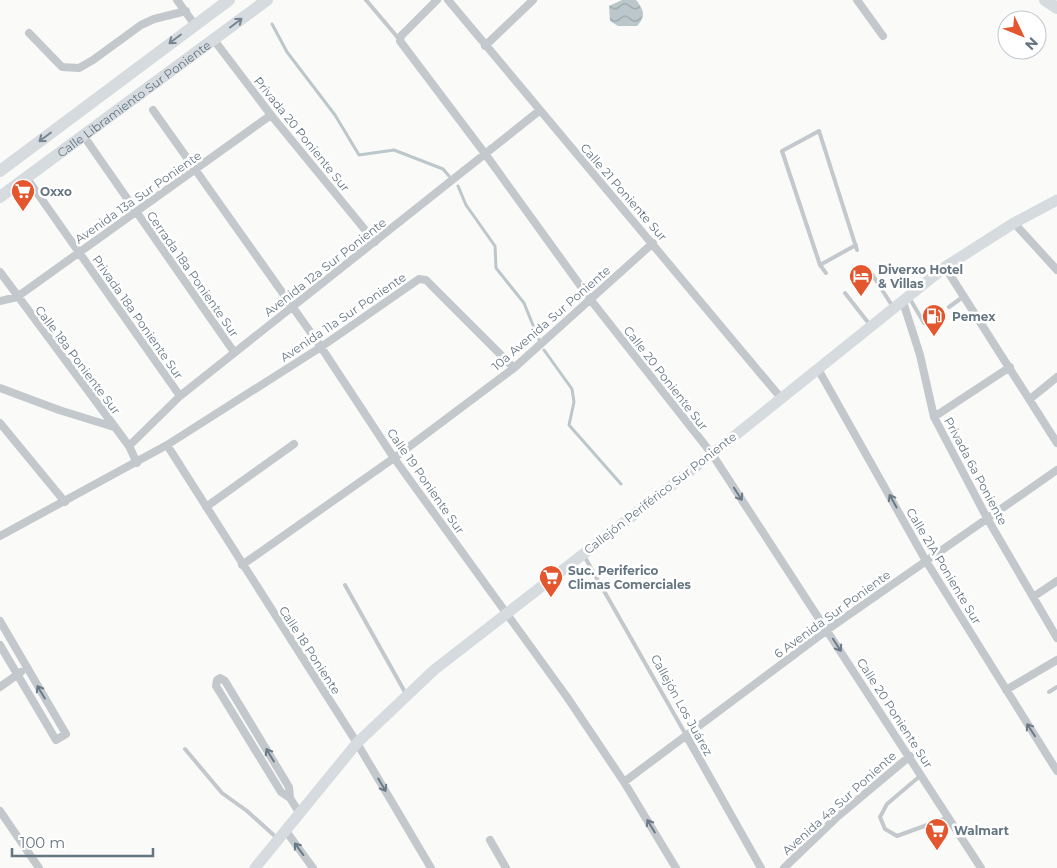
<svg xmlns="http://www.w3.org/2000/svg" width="1057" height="868" viewBox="0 0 1057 868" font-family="Montserrat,sans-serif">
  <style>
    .water { fill: url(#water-waves) }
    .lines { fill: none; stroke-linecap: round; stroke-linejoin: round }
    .stream { stroke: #bbc7cb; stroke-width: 3 }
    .service { stroke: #c3c8cc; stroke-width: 4 }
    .minor { stroke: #c3c8cc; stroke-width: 8 }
    .secondary { stroke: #d6dbdf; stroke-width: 11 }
    .primary { stroke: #d6dbdf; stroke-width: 12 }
    .oneway { stroke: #768591 }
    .oneway2 { stroke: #6a7a87 }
    .labels { text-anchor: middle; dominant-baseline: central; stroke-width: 5; stroke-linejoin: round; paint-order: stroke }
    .street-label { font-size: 12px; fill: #657683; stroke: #fff }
    .poi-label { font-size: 12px; font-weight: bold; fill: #657683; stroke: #fff; text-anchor: start }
  </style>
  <defs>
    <pattern id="water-waves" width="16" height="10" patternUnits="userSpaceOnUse" patternTransform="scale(1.25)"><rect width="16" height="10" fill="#bbc7cb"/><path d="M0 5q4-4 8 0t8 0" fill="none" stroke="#9ca6aa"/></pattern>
  </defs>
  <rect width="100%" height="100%" fill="#fafaf8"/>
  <path class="water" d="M622,0H636C644,10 646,16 637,26H618L610,21L609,6Z"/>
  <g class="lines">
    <path class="stream" d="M272,24L287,52L335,115L359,155L394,150L443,169L449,176
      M458,186L466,205L495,246L496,268L524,303L539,340
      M544,350L572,389L574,402L569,425L621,484"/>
    <path class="service" d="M366,0L399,39
      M820,265L856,245
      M826,273L820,265L782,151L819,131L857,250
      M872,274L893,307
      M845,293L870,325
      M910,299L924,323L928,320
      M949,307L963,297
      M583,554L686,735
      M345,585L406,694
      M1049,692L1057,687
      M185,749L222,793L247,811L277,838
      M920,776L887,804L880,817L885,829L897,836L949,817"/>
    <path class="minor" d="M177,0L195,25
      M437,0L401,36L400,41L486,155L590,299L712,454L981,868
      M448,0L781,398
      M857,0L883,36
      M29,33L62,67L79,68L93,60L141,25L154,19L186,11
      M214,40L271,115L375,242
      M485,46L533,0
      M153,110L321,347L394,458L567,697L624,782L676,868
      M83,135L234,352
      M26,177L180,396
      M1014,223L1057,270
      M945,267L1057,443
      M0,272L129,446L137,463
      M0,301L17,297L271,115
      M903,302L920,355L934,417L987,518L1057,638
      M818,369L926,561L1057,771
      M0,388L59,410L114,427
      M1030,399L1057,377
      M934,417L1010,367
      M0,423L65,502
      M167,445L357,743L431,868
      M129,446L180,396L539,111
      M206,507L294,444
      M0,536L167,445L321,347L419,279L426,280L514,368
      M242,565L394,458L514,368L653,243
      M1033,597L1057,581
      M0,621L66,734L56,740L0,645
      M0,687L21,672
      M1006,690L1057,660
      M686,735L761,868
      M624,782L827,630L1057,470
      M290,798L289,787L225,681L220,678L217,680L216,686L281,792L290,798L300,814
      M0,811L39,868
      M286,831L313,868
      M490,840L506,868
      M784,868L836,818L910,756"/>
    <path class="secondary" d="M255,868L357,743L434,670L712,454L945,267L1014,223L1057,200"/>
    <g class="primary">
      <path d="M1045,0L1057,8"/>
      <path d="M0,171L229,0"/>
      <path id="s1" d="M0,197L267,0"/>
    </g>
  </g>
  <defs><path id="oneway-shaft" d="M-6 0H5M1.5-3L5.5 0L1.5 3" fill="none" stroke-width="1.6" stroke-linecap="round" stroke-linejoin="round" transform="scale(1.25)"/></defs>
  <g class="oneway">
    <use href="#oneway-shaft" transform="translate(236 23) rotate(-37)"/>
    <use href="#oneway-shaft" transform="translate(175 39) rotate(143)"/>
    <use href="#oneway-shaft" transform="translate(45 137) rotate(143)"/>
  </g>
  <g class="oneway2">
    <use href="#oneway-shaft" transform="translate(738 494) rotate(57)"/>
    <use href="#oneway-shaft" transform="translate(893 501) rotate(-119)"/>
    <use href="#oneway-shaft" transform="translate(837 645) rotate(57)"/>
    <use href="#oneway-shaft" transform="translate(41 692) rotate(-121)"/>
    <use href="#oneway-shaft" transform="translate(1031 730) rotate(-123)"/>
    <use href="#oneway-shaft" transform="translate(270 755) rotate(-121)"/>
    <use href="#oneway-shaft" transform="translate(382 785) rotate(59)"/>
    <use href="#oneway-shaft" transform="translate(651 826) rotate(-121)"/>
    <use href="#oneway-shaft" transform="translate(299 849) rotate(-126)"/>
  </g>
  <defs>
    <g id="supermarket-pin" transform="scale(1.25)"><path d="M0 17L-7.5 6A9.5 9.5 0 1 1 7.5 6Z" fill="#e4572e" stroke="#fff"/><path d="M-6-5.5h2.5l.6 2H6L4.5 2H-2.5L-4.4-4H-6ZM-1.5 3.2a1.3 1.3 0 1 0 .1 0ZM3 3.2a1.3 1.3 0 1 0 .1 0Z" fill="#fff"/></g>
    <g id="hotel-pin" transform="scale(1.25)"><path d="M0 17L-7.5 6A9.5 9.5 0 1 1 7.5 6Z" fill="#e4572e" stroke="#fff"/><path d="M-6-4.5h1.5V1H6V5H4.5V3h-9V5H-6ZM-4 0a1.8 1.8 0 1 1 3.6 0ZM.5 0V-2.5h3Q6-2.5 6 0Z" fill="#fff"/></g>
    <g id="fuel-pin" transform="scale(1.25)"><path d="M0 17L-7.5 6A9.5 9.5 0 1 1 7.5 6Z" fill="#e4572e" stroke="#fff"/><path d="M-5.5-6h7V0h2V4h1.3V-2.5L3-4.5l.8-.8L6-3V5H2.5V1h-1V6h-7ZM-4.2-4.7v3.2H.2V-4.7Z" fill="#fff"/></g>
  </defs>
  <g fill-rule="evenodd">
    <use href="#supermarket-pin" x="23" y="191"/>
    <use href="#hotel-pin" x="861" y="276"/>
    <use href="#fuel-pin" x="934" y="316"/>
    <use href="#supermarket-pin" x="551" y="577"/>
    <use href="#supermarket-pin" x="937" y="830"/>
  </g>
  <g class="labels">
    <g class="street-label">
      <text stroke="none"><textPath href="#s1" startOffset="166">Calle Libramiento Sur Poniente</textPath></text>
      <text transform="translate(302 134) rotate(51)">Privada 20 Poniente Sur</text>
      <text transform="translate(624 192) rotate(49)">Calle 21 Poniente Sur</text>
      <text transform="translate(138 197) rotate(-35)">Avenida 13a Sur Poniente</text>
      <text transform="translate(325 267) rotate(-38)">Avenida 12a Sur Poniente</text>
      <text transform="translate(193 274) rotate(55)">Cerrada 18a Poniente Sur</text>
      <text transform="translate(138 317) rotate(55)">Privada 18a Poniente Sur</text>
      <text transform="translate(343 317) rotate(-34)">Avenida 11a Sur Poniente</text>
      <text transform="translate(551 318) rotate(-41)">10a Avenida Sur Poniente</text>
      <text transform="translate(78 360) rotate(53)">Calle 18a Poniente Sur</text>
      <text transform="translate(666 378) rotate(52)">Calle 20 Poniente Sur</text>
      <text transform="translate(976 471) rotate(62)">Privada 6a Poniente</text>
      <text transform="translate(426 481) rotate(55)">Calle 19 Poniente Sur</text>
      <text transform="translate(660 493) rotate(-38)">Callejón Periférico Sur Poniente</text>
      <text transform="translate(944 566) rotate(59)">Calle 21A Poniente Sur</text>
      <text transform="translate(832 614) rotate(-36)">6 Avenida Sur Poniente</text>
      <text transform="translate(310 650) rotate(57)">Calle 18 Poniente</text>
      <text transform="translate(682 705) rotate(61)">Callejón Los Juárez</text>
      <text transform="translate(895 713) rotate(57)">Calle 20 Poniente Sur</text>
      <text transform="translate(839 803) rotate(-42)">Avenida 4a Sur Poniente</text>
    </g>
    <g class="poi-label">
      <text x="40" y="191">Oxxo</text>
      <text x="878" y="269">Diverxo Hotel<tspan x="878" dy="14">&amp; Villas</tspan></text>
      <text x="952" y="316">Pemex</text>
      <text x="568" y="570">Suc. Periferico<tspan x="568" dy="14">Climas Comerciales</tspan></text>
      <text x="954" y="830">Walmart</text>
    </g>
  </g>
  <g transform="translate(1022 35) rotate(133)"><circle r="24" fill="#ffffff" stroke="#c1c8cd"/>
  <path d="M0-4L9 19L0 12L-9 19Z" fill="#e4572e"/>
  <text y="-8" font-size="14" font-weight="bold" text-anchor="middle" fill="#657683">N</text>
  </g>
  <path d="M12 848v8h141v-8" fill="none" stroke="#657683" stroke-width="2.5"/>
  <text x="20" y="848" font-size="15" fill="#657683" stroke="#ffffff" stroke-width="4" paint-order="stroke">100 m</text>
</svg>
